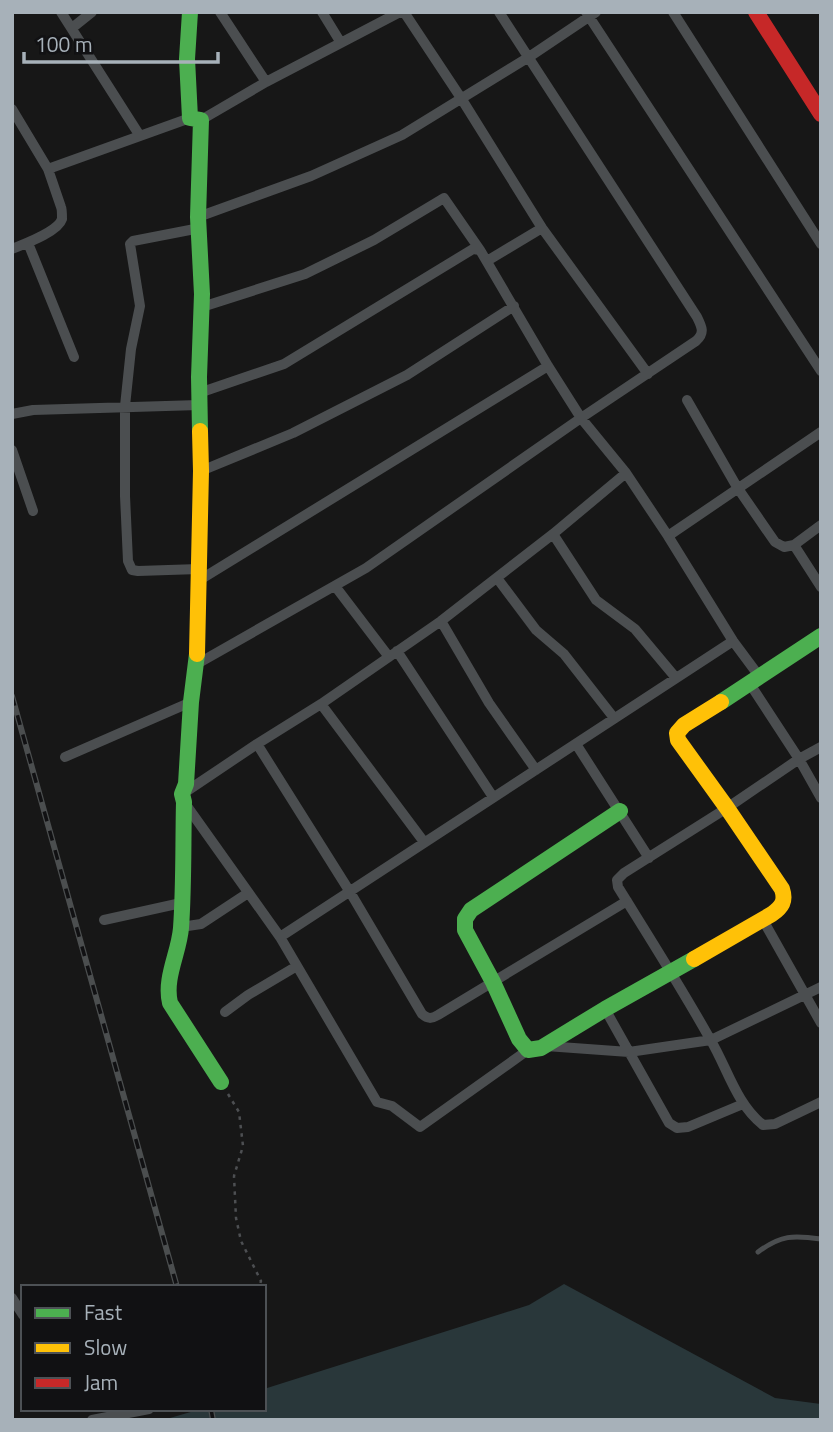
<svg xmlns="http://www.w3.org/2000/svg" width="833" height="1432" viewBox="0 0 833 1432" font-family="'Titillium Web',sans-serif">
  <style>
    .water { fill: #29373a }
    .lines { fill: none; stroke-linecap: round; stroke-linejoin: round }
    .path { stroke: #4d4f52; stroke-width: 2.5; stroke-dasharray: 3.5 5; stroke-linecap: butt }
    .lane { stroke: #4b4e50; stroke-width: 5 }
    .street { stroke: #4b4e50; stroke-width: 10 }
    .fast { stroke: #4caf50; stroke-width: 16 }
    .slow { stroke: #ffc107; stroke-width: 16 }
    .jam { stroke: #c62828; stroke-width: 16 }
    .rail-casing { stroke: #4b4e4f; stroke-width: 6 }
    .rail { stroke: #111113; stroke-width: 3.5; stroke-dasharray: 10; stroke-linecap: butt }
  </style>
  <rect width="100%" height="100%" fill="#171717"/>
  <path class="water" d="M564,1284L775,1398L821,1404V1420H163L201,1409H264V1389L529,1305Z"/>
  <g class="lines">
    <path class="path" d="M228,1094L239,1112L243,1146L234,1176L236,1218L241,1241L261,1281L259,1287"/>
    <path class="lane" d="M758,1252C781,1235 793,1235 821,1239"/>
    <path class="street" d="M61,12L140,136
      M220,12L266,82
      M322,12L341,43
      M404,12L461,98L542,228L648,374
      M586,12L821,371
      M673,12L821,244
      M72,28L92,12
      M12,109L48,169L61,207C62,209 62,217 62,219C58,232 24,244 12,249
      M201,120L266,82L400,12
      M48,169L190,118
      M198,217L311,176L402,135L529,57L596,12
      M28,243L74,357
      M487,261L542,228
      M202,307L305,274L374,240L444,198L480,250
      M199,393L284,364L473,249L480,250L548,366L581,418L626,473L668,536L733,641L759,676
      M687,400L737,487L775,542L784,547L794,545L821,525
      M12,414L33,410L199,405
      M12,450L33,511
      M201,471L293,433L407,375L514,306
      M553,534L596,600L635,629L676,678
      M668,536L821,432
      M794,545L821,587
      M199,569L138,571L132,570L128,561L125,496V406L131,349L140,306L130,244L133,241L200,228
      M497,578L536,630L564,654L614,718
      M198,581L548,366
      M335,586L389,657
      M441,621L489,703L536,770
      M397,651L493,797
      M197,664L366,568L581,418L696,341C705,333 702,327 697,317L499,12
      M750,684L799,759L821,798
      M321,704L424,842
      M257,744L350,892L422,1014C428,1019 431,1019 438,1015L627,901
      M576,744L649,858
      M821,747L799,759L727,808L624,873L617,880L618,887C649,937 681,987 710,1039C727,1067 736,1104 763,1125L775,1124L821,1102
      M65,757L191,702
      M184,793L257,744L321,704L441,621L553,534L626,473
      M184,802L280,937L377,1102L392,1106L420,1127L528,1050
      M104,920L181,903
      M763,920L821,1023
      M181,927L201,924L248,893
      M280,937L733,641
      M605,1009L669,1123L677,1128L688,1127L743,1104
      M225,1012L248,995L297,966
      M546,1046L629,1052L711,1040L821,987
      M12,1298L23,1315
      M92,1420L149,1409"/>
    <path class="fast" d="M190,12L187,59L190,118L201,120L198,217L202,294L199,377L200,431
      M197,654L191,702L186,784L182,794L184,802C183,844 184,886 181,928C179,953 164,978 170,1003L221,1082
      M721,702L821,636
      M620,811L471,910L465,919V930L493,982L519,1039L528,1050L541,1048L605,1009L694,959"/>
    <path class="slow" d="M197,654L201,471L200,431
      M694,959L772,914C782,907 786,901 782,889L727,808L678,740L677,733L684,725L721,702"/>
    <path class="jam" d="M756,12L821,114"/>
    <g class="rail-casing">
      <path id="rail" d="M12,696L177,1287
        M211,1409L213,1420"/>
    </g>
    <use href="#rail" class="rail"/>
  </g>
  <rect width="833" height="1432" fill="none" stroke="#a7b1b9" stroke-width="28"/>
  <rect x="21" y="1285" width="245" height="126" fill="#111113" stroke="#4d5155" stroke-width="2"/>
  <rect x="35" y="1308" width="35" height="10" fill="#4caf50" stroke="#4d5155" stroke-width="2"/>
  <text x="84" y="1320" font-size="21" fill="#a7b1b9">Fast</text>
  <rect x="35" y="1343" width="35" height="10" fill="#ffc107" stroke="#4d5155" stroke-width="2"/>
  <text x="84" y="1355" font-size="21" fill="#a7b1b9">Slow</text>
  <rect x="35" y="1378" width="35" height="10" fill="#c62828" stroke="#4d5155" stroke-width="2"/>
  <text x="84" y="1390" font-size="21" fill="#a7b1b9">Jam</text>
  <path d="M24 52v10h194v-10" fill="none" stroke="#a7b1b9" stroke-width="3.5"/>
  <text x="35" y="52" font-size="21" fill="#a7b1b9" stroke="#111113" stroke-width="5" paint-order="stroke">100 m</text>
</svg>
